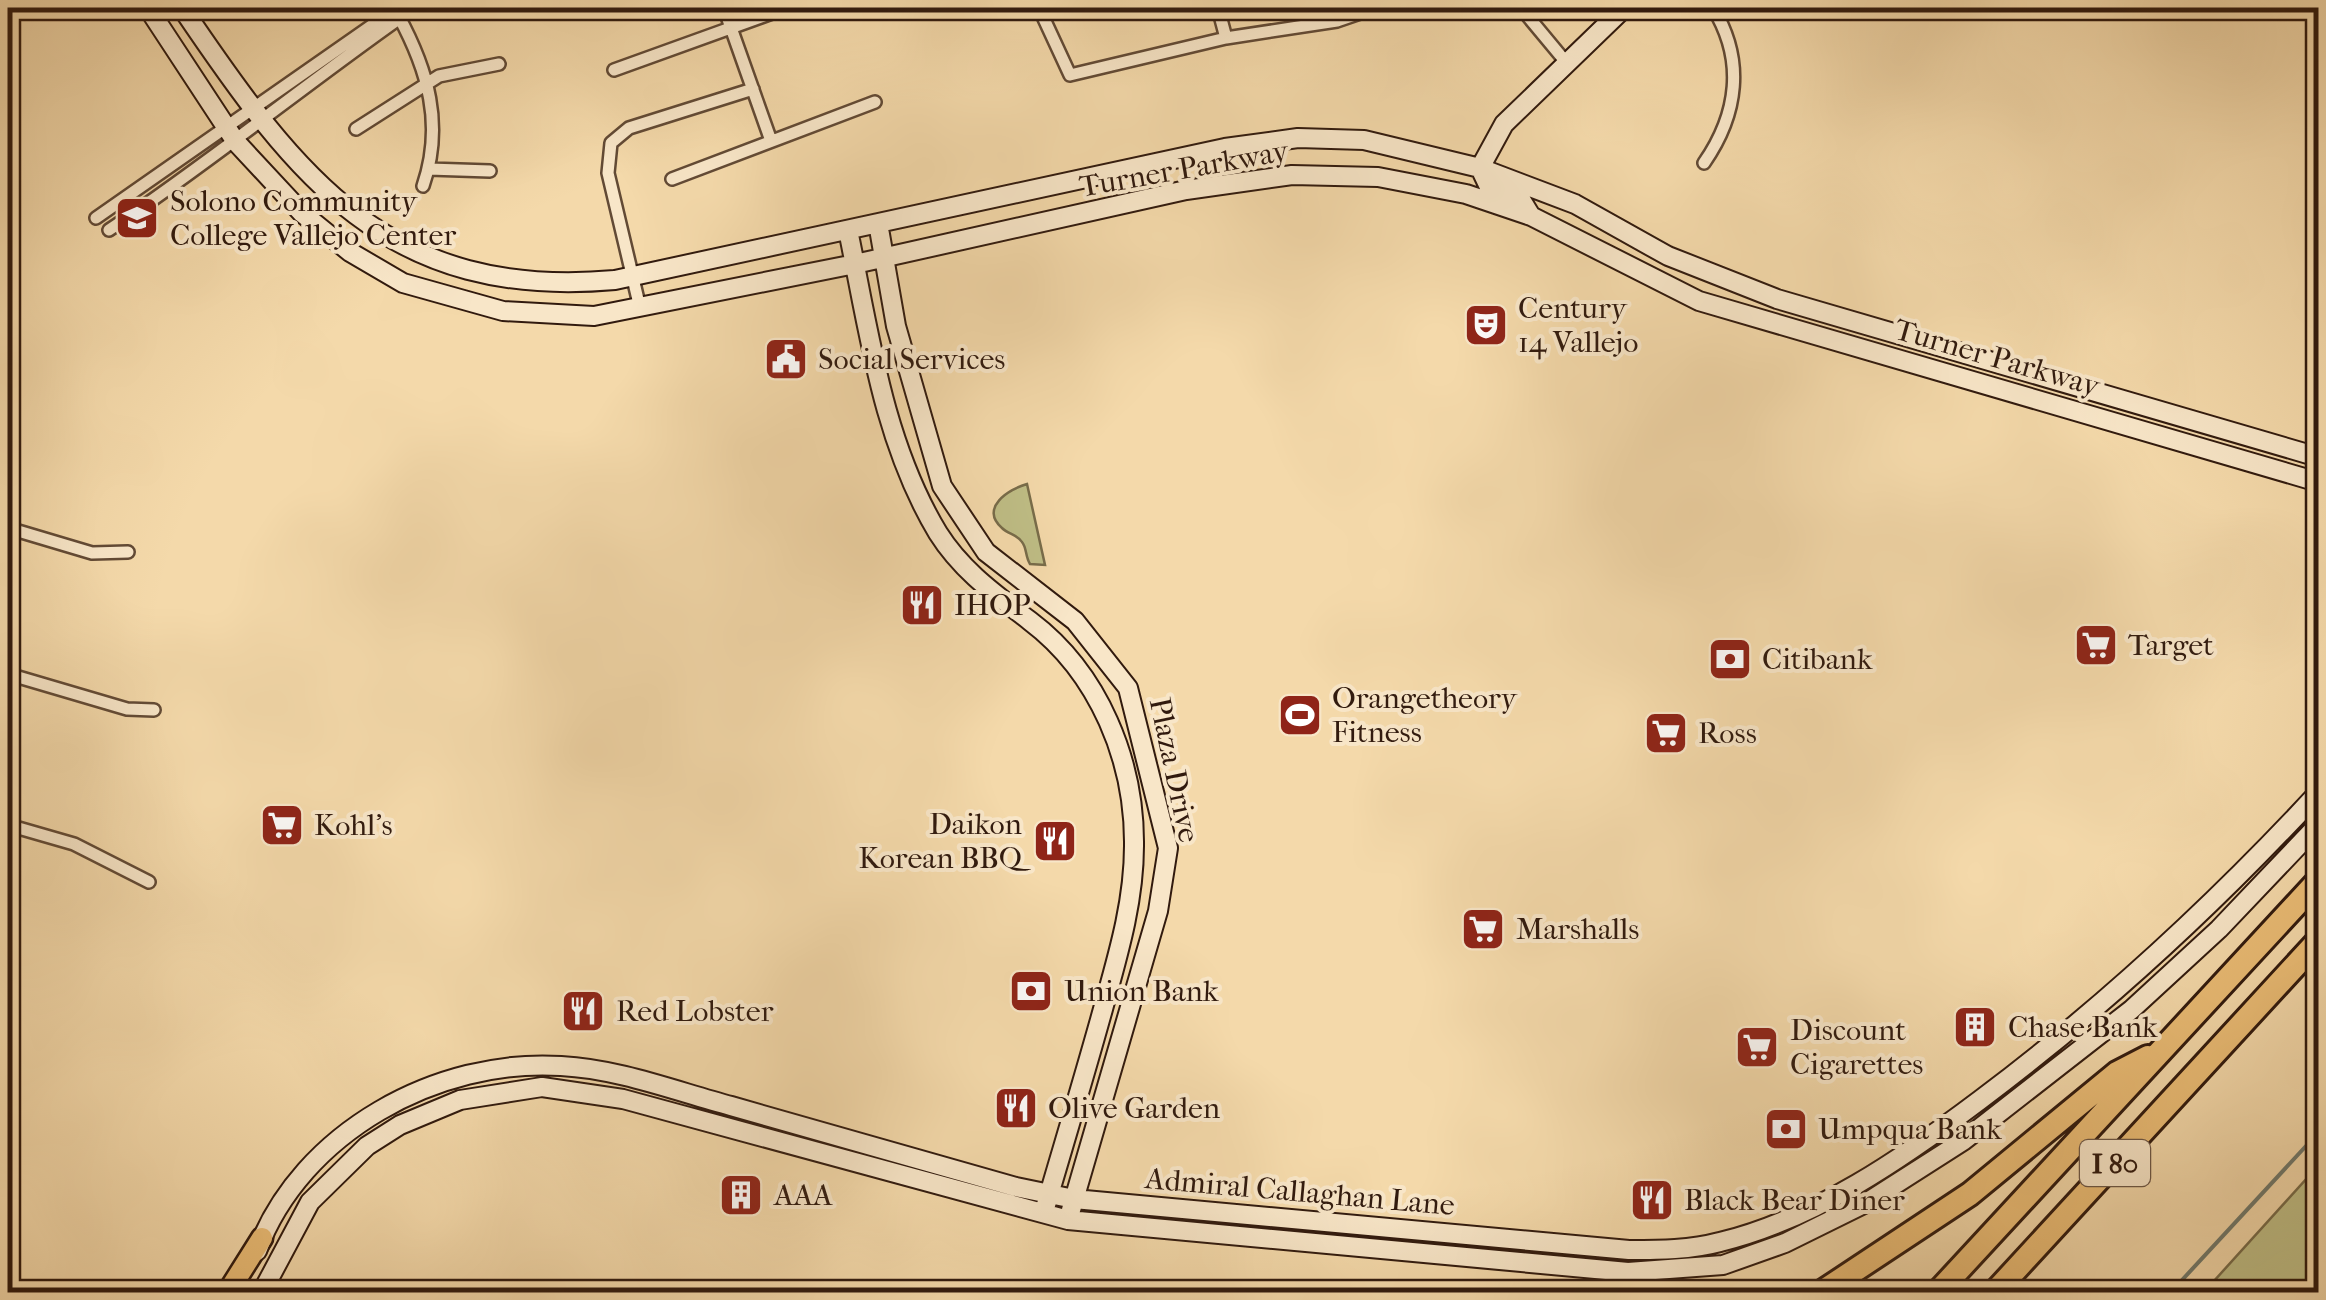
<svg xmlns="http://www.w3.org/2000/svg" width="2326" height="1300" viewBox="0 0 2326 1300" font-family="'IM FELL French Canon',serif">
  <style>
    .green { fill: #bfbe86; stroke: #786c4a; stroke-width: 2.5 }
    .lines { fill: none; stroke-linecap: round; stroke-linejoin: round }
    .stream { stroke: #717a6d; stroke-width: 4 }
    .street-casing { stroke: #624a35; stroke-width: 16 }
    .secondary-casing { stroke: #311a0e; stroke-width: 22 }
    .primary-casing { stroke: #311a0e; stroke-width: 25 }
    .highway-casing { stroke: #311a0e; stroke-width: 28 }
    .street { stroke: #f8e6c8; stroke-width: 11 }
    .secondary { stroke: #f8e6c8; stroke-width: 18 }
    .primary { stroke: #eabc75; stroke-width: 20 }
    .highway { stroke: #eabc75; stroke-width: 22 }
    .labels { text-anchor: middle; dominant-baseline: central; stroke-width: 8; stroke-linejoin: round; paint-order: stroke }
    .shield { fill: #f8e6c8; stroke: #6d5746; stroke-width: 2.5 }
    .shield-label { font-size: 28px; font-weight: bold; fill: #311a0e }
    .street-label { font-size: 30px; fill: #311a0e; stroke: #f8e6c8 }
    .poi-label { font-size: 30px; fill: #311a0e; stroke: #f8e6c8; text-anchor: start }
  </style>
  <rect width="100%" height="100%" fill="#f4d9aa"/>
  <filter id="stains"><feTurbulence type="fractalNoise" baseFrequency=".002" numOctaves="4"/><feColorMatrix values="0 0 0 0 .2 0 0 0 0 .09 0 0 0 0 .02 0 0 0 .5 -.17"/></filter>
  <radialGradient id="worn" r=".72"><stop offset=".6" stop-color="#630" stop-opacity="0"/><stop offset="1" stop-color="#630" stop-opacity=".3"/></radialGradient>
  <path class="green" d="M1027,484L1045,565L1030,564C1025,556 1027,548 1022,542C1018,535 1008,534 1002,528C979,508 1009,489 1027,484Z
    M2318,1166V1292H2204Z"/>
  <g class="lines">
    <path class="stream" d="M2171,1292L2318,1133"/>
    <g class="street-casing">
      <path id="street" d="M724,8L770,138
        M1039,8L1070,75L1226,38L1337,21L1375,8
        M1218,8L1226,38
        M1521,8L1565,61
        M398,15C428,70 444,125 423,186
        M614,70L786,8
        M356,129L439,76L499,64
        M1704,163C1738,114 1745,60 1713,8
        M429,169L490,171
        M672,179L875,102
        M96,218L394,10
        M109,230C209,163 301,88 400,18
        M640,308L608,173L611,143L629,128L753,89
        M8,528L92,553L128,552
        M8,674L127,709L154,710
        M8,825L74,844L149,882"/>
    </g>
    <g class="secondary-casing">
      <path id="secondary" d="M148,8L236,142L302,213L350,252L403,283L503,311L594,316L855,264L1186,190L1292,175L1378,177L1466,194L1531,216L1699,301L2318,482
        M182,8C297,178 388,300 615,280L1225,148L1298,138L1364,140L1480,168L1575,204L1668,256L1777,299L2318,457
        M1531,216L1520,198L1489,187L1480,168L1504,124L1624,8
        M878,223L896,326L942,486L986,552L1075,621L1128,688L1168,848L1158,911L1071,1210
        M848,230C869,332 883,442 938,533C962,571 995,594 1030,621C1099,673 1135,761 1134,846C1134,902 1118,955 1103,1009C1085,1074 1065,1140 1046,1205
        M257,1251C301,1132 438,1058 561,1066C619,1069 675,1091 731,1106C826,1133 921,1160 1016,1187L1074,1199L1629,1250C1660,1250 1690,1250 1720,1242C1815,1219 1903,1158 1980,1100C2103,1008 2213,906 2318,793
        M262,1292L310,1202L367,1146L400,1125L460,1100L542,1087L623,1099L1068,1220L1628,1272L1723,1265L1785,1243L1866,1203L1963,1141L2131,1010L2219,929L2318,825"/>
    </g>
    <g class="primary-casing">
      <path id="primary" d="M228,1292L262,1238"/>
    </g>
    <g class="highway-casing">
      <path id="highway" d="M1822,1292L1970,1194L2117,1073L2148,1057
        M1938,1292L2318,881
        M1995,1292L2318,941"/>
    </g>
    <use href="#street" class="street"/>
    <use href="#secondary" class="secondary"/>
    <use href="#primary" class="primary"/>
    <use href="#highway" class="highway"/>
  </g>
  <defs>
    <g id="university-square" transform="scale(2.25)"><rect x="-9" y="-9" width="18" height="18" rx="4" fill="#8f2418" stroke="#f8e6c8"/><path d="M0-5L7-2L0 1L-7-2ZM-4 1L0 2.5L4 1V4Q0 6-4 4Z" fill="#fff"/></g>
    <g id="theatre-square" transform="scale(2.25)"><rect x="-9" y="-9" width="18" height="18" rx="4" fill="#8f2418" stroke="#f8e6c8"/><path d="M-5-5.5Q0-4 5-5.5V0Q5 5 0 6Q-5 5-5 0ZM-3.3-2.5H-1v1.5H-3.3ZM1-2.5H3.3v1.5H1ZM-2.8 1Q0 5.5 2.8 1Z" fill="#fff"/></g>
    <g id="civic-square" transform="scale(2.25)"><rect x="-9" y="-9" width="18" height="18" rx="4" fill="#8f2418" stroke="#f8e6c8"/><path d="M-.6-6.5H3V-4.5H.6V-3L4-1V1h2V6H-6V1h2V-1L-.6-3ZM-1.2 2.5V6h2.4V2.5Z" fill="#fff"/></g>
    <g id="restaurant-square" transform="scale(2.25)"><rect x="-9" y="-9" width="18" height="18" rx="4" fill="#8f2418" stroke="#f8e6c8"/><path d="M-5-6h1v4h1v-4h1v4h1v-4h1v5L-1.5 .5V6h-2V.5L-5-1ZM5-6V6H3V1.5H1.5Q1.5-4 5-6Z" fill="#fff"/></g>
    <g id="supermarket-square" transform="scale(2.25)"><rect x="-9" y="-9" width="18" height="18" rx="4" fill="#8f2418" stroke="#f8e6c8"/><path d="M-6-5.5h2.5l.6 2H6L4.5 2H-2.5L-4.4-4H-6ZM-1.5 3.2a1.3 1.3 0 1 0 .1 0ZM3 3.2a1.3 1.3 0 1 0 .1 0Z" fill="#fff"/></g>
    <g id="bank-square" transform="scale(2.25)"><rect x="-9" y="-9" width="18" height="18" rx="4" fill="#8f2418" stroke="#f8e6c8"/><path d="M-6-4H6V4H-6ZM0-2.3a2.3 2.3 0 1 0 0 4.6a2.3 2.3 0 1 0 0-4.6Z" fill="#fff"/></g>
    <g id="stadium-square" transform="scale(2.25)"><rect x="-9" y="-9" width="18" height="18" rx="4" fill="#8f2418" stroke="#f8e6c8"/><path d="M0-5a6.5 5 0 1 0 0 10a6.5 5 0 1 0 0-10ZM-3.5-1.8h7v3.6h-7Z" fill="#fff"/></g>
    <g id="building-square" transform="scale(2.25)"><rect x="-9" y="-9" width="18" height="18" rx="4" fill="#8f2418" stroke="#f8e6c8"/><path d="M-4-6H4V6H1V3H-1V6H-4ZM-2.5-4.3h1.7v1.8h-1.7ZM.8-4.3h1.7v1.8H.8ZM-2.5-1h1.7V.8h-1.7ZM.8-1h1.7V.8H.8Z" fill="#fff"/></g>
  </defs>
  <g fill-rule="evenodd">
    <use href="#university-square" x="137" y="218"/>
    <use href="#theatre-square" x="1486" y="325"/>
    <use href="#civic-square" x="786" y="359"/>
    <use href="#restaurant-square" x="922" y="605"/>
    <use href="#supermarket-square" x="2096" y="645"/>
    <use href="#bank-square" x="1730" y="659"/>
    <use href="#stadium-square" x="1300" y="715"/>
    <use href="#supermarket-square" x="1666" y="733"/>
    <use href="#supermarket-square" x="282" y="825"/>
    <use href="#restaurant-square" x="1055" y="841"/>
    <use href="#supermarket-square" x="1483" y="929"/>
    <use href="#bank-square" x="1031" y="991"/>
    <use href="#restaurant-square" x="583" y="1011"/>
    <use href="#building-square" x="1975" y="1027"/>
    <use href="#supermarket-square" x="1757" y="1047"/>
    <use href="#restaurant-square" x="1016" y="1108"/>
    <use href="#bank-square" x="1786" y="1129"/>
    <use href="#building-square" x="741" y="1195"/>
    <use href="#restaurant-square" x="1652" y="1200"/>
  </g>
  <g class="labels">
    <rect class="shield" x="2080" y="1140" width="70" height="46" rx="8"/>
    <g class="shield-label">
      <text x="2115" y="1163">I 80</text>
    </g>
    <g class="street-label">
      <text transform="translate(1184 169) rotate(-10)">Turner Parkway</text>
      <text transform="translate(1997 358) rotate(16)">Turner Parkway</text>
      <text transform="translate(1174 770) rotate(78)">Plaza Drive</text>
      <text transform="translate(1300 1192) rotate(5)">Admiral Callaghan Lane</text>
    </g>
    <g class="poi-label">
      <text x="170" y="201">Solono Community<tspan x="170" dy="34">College Vallejo Center</tspan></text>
      <text x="1518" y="308">Century<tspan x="1518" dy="34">14 Vallejo</tspan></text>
      <text x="818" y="359">Social Services</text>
      <text x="954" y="605">IHOP</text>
      <text x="2128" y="645">Target</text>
      <text x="1762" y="659">Citibank</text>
      <text x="1332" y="698">Orangetheory<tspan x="1332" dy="34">Fitness</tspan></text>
      <text x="1698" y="733">Ross</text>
      <text x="1022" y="824" text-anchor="end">Daikon<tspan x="1022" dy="34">Korean BBQ</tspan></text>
      <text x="314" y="825">Kohl's</text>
      <text x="1516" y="929">Marshalls</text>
      <text x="1064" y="991">Union Bank</text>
      <text x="616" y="1011">Red Lobster</text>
      <text x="2008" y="1027">Chase Bank</text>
      <text x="1790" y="1030">Discount<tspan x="1790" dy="34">Cigarettes</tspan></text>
      <text x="1048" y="1108">Olive Garden</text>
      <text x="1818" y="1129">Umpqua Bank</text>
      <text x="774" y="1195">AAA</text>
      <text x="1684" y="1200">Black Bear Diner</text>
    </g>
  </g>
  <rect width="2326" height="1300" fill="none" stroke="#f4d9aa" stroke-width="40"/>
  <rect x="10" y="10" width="2306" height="1280" fill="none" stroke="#311a0e" stroke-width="5"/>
  <rect x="20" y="20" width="2286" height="1260" fill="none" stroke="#311a0e" stroke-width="2.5"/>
  <rect width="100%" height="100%" filter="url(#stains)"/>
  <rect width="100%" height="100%" fill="url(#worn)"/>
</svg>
